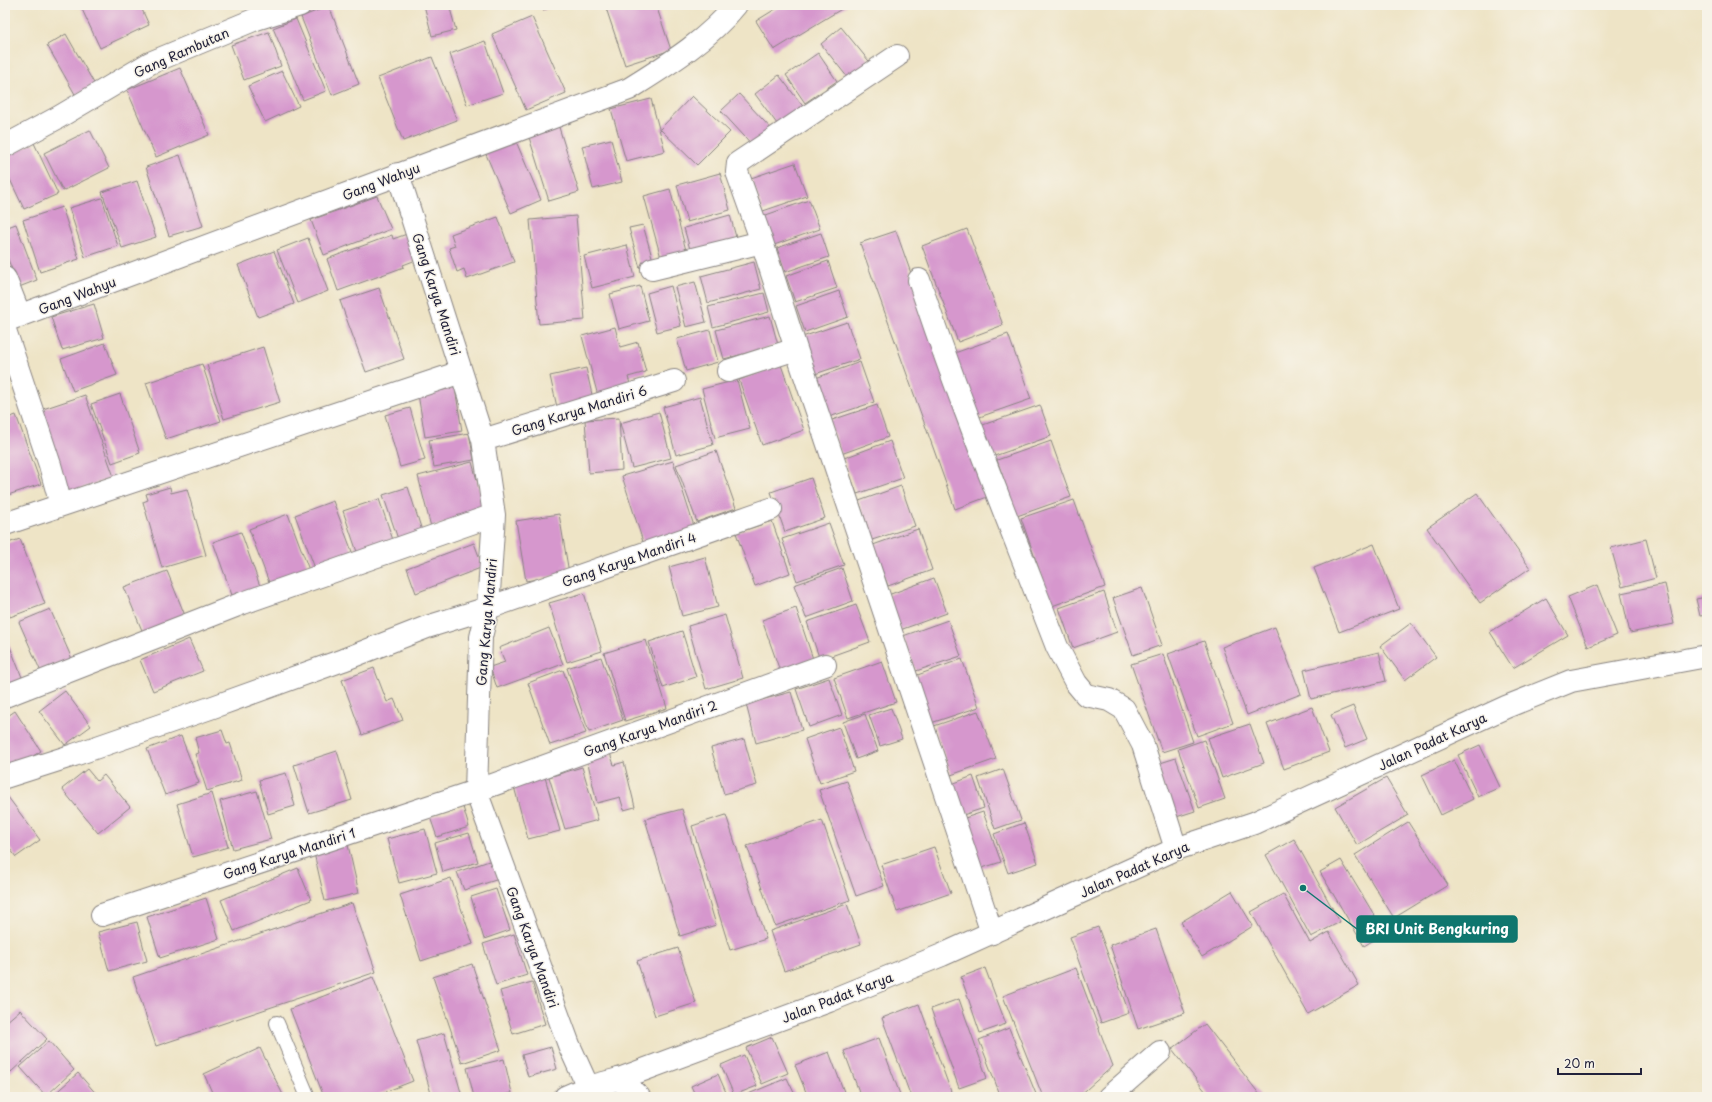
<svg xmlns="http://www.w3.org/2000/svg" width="1712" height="1102" viewBox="0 0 1712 1102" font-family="'Playpen Sans',sans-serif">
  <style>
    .building { fill: #d697cd }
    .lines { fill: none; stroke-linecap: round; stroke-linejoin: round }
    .service-casing { stroke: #888380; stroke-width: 16 }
    .minor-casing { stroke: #888380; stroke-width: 24 }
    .secondary-casing { stroke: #888380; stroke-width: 24 }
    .service { stroke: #fff; stroke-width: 14 }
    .minor { stroke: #fff; stroke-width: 22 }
    .secondary { stroke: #fff; stroke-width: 22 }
    .labels { text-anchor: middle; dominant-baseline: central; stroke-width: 3; stroke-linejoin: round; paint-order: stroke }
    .street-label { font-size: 13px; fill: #22223b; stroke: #f7f3e8 }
    .leader { fill: none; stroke: #0f766e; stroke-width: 1.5 }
    .callout-dot { fill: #0f766e; stroke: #f7f3e8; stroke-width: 1.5 }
    .callout { fill: #0f766e; stroke: #0f766e; stroke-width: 1.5 }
    .callout-label { font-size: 14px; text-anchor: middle; font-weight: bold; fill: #fff }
  </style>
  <rect width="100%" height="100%" fill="#f7f3e8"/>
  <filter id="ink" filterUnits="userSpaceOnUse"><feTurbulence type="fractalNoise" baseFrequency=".025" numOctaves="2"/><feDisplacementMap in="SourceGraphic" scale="8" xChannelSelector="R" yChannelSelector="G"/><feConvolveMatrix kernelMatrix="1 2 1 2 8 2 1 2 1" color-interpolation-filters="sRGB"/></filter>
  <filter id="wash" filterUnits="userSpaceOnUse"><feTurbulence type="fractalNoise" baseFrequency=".012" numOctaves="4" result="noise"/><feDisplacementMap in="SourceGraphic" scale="16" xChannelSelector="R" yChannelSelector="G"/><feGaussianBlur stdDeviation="0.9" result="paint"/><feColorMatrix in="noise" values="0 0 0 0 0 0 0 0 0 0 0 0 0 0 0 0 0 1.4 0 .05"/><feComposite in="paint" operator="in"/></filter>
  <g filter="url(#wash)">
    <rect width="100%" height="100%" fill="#eee4c6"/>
    <g id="blocks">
      <path class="building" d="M80,5H140L149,25L100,48Z
        M424,5H449L456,30L432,36Z
        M541,5H558L543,10Z
        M605,5H656L671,50L625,65Z
        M782,5H848L774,50L756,21Z
        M329,6L359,84L332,95L301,17Z
        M532,17L566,93L526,110L492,34Z
        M296,19L326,91L303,100L273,28Z
        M841,27L873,66L852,83L821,44Z
        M269,32L281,66L244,80L231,45Z
        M66,34L95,85L76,96L47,45Z
        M485,41L503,93L467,105L450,54Z
        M818,53L837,81L805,103L786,75Z
        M432,57L457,120L403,141L378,78Z
        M180,68L209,135L156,157L127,90Z
        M282,71L299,106L265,122L248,86Z
        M779,75L808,113L783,132L755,94Z
        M739,94L775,133L756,149L721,111Z
        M692,96L730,132L697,165L660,129Z
        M651,99L665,151L626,161L611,109Z
        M558,124L579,192L549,201L528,134Z
        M90,130L109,168L63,191L44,153Z
        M515,139L541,200L511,213L485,152Z
        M611,139L622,182L593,189L582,146Z
        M34,143L58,194L24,209L5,169V156Z
        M180,155L203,226L169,236L146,167Z
        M795,163L807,196L763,211L751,178Z
        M720,173L730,210L687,222L677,185Z
        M137,181L156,237L122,248L102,192Z
        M670,189L688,258L663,265L644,196Z
        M377,196L391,229L324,255L311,220Z
        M102,198L118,246L85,257L69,208Z
        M809,200L820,229L774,245L763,216Z
        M62,207L79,259L40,272L23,220Z
        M730,215L739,248L693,260L684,228Z
        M576,216L585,320L539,324L530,220Z
        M498,217L514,262L467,279L464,269L457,272L449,248L455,246L451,234Z
        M16,224L37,280L19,287L5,252V228Z
        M643,225L654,264L640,268L629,228Z
        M967,229L1003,325L958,342L922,246Z
        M896,231L990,496L955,509L860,243Z
        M821,233L829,257L785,272L777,248Z
        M407,234L416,260L403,265L404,267L338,291L327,259L392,235L393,239Z
        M308,238L328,291L298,303L277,250Z
        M627,245L635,277L592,288L584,256Z
        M274,251L294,304L258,317L238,265Z
        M828,261L837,288L795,302L786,276Z
        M754,262L761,289L708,303L701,276Z
        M695,282L706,322L686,327L675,287Z
        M640,286L649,321L619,329L610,294Z
        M671,286L681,326L657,332L647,293Z
        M379,288L404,359L366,372L340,301Z
        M839,291L848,317L805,332L796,306Z
        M764,293L769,312L713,327L708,307Z
        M94,304L104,338L62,350L51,317Z
        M770,316L778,345L724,359L716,330Z
        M847,322L860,359L812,375L799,338Z
        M615,327L620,347L638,342L646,372L628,377L631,387L598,396L582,336Z
        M710,330L718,362L686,371L677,339Z
        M1008,334L1031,399L971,420L949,355Z
        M105,343L117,375L73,391L61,359Z
        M263,347L280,402L224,419L207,365Z
        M860,362L874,402L826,418L813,379Z
        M202,364L221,421L166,439L146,383Z
        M781,365L804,430L762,445L739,380Z
        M586,368L595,408L559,416L550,376Z
        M737,380L750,429L715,438L702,389Z
        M455,388L462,431L425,437L418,394Z
        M120,394L140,453L112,463L91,404Z
        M85,395L114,477L69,493L40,410Z
        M700,397L713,445L676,455L663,407Z
        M877,405L888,437L841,454L829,421Z
        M1040,405L1051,436L986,459L974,428Z
        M410,408L425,460L400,467L385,415Z
        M659,412L671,458L632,468L620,423Z
        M16,415L41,484L5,496V419Z
        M619,418L622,470L589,473L585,420Z
        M469,433L474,460L434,467L429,440Z
        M890,441L903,478L857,494L844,458Z
        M1051,441L1071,497L1017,516L997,460Z
        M716,451L736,508L697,522L676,465Z
        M673,461L695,529L644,545L622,476Z
        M472,462L486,513L431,527L418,476Z
        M811,478L825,518L785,532L771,492Z
        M901,486L915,526L872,540L859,501Z
        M170,487L171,493L187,489L206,555L162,568L143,502L148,500L146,494Z
        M408,487L423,534L399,542L383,495Z
        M1477,493L1530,568L1480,603L1427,528Z
        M379,499L393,540L357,552L343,511Z
        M1074,500L1105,587L1052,606L1021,518Z
        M333,501L354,557L316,571L295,515Z
        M288,514L309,570L270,585L249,529Z
        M559,514L569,573L526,581L516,521Z
        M772,521L790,573L755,586L736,533Z
        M829,523L844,565L797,581L782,539Z
        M918,529L932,570L888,586L873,545Z
        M241,532L261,589L233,598L213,542Z
        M20,539L45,604L10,617L5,603V544Z
        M1646,539L1656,578L1622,587L1611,548Z
        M474,543L483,567L416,593L407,568Z
        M1374,544L1399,609L1339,632L1314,568Z
        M705,557L718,607L682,616L669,567Z
        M842,568L853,601L806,618L794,585Z
        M167,571L188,623L146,640L124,587Z
        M934,578L947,613L900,630L888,595Z
        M1665,584L1674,624L1630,633L1621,593Z
        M1597,585L1617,635L1588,647L1568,597Z
        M1142,588L1162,645L1133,655L1113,598Z
        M1104,592L1117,632L1073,648L1059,608Z
        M584,593L602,651L567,662L549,603Z
        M1707,597V615L1700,616L1696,599Z
        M1546,598L1568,635L1513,668L1490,632Z
        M856,605L870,642L820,660L807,622Z
        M796,608L813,659L780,671L762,620Z
        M50,609L72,659L41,672L19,622Z
        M725,615L743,678L706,689L688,626Z
        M948,620L961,656L916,671L903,636Z
        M1411,623L1436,657L1405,680L1380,646Z
        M1275,627L1301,694L1247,715L1222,647Z
        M549,628L563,664L497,688L490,667L505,662L499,648Z
        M682,631L696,677L663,688L649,642Z
        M5,634L25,685L5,692Z
        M189,639L203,671L153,691L140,660Z
        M646,640L667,708L625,721L604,653Z
        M1204,641L1233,723L1197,736L1168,654Z
        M1379,652L1386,681L1311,699L1304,670Z
        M1163,654L1193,742L1162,752L1131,664Z
        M601,657L623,720L589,732L567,668Z
        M962,659L979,707L928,724L912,677Z
        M882,661L896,702L848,718L834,678Z
        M374,668L387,702L394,699L403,720L362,735L342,680Z
        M563,670L586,733L550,745L528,683Z
        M829,678L842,715L809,727L796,689Z
        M65,691L91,726L65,745L39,711Z
        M791,692L802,730L756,743L746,704Z
        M1353,706L1367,739L1345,748L1331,715Z
        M1312,707L1329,752L1284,769L1267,724Z
        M891,708L902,739L880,746L869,715Z
        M15,711L41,751L8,772L5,767V718Z
        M978,711L996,759L951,775L934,726Z
        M865,714L878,751L856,759L843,722Z
        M1250,724L1264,763L1222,778L1208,738Z
        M839,727L854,771L820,783L805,739Z
        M222,730L227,744L230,743L242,780L207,791L195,754L199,753L195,738Z
        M181,736L199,783L165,795L147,749Z
        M744,739L757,785L724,794L711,748Z
        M1204,740L1225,799L1199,808L1178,749Z
        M1480,745L1500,787L1478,797L1458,755Z
        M337,751L352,800L309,813L294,765Z
        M610,753L614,765L624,762L635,807L624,810L620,797L597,803L587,759Z
        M1176,758L1195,811L1173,818L1154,765Z
        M1454,760L1473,799L1441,815L1422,775Z
        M582,767L598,820L565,829L549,777Z
        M87,769L97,781L104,775L130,807L98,833L62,789Z
        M1003,769L1021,820L995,829L978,778Z
        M543,770L560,831L528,839L512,779Z
        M286,773L295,806L268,814L259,780Z
        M973,776L984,808L960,816L949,785Z
        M1386,778L1408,815L1357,845L1335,807Z
        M847,781L884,886L856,896L819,790Z
        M257,791L271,839L233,849L220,801Z
        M5,793L40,840L16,857L5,842Z
        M212,793L228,847L193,857L177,804Z
        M463,807L469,827L437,837L430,817Z
        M682,809L716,925L680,936L645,819Z
        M983,812L1001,862L976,870L959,820Z
        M726,815L766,939L730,950L692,826Z
        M822,820L850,900L775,926L747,846Z
        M1408,822L1448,885L1394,918L1355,855Z
        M1024,823L1038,863L1008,873L994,834Z
        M425,829L437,873L399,883L387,839Z
        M469,833L478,862L443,872L435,843Z
        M1294,839L1340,922L1311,937L1266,855Z
        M348,845L359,893L325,901L314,853Z
        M934,847L951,893L897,912L881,865Z
        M492,860L499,879L464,890L457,872Z
        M1341,860L1385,933L1364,946L1320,872Z
        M298,868L311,900L234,931L221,900Z
        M451,878L473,944L421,961L400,895Z
        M496,889L510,930L484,939L471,897Z
        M1232,891L1253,926L1202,957L1181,922Z
        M1283,894L1310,943L1329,932L1359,985L1308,1014L1251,912Z
        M206,898L219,939L160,958L147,917Z
        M352,903L376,972L156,1046L133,977Z
        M847,904L861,944L784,971L770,931Z
        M137,922L147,961L109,971L98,932Z
        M1098,927L1129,1013L1101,1023L1070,937Z
        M1156,929L1185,1013L1138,1029L1110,945Z
        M514,934L527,975L496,985L483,944Z
        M678,948L696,1003L655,1016L637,961Z
        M472,964L501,1050L462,1063L433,977Z
        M985,968L1006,1024L980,1033L961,977Z
        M1076,968L1113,1066L1078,1097H1043L1003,996Z
        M373,977L413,1081L372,1097H324L290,1009Z
        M532,982L545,1024L513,1034L500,991Z
        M959,999L987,1078L959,1088L931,1009Z
        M919,1004L953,1097H911L882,1018Z
        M20,1010L47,1039L11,1072L5,1065V1023Z
        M1205,1024L1260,1095L1257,1097H1210L1172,1049Z
        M1009,1028L1036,1094L1029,1097H1001L979,1040Z
        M444,1033L462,1096L458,1097H432L416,1041Z
        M772,1037L788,1073L762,1084L746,1048Z
        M879,1038L901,1097H861L844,1051Z
        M49,1041L74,1070L46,1096L20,1067Z
        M551,1047L557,1069L528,1077L522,1055Z
        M260,1048L284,1097H214L204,1074Z
        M829,1052L846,1097H808L795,1065Z
        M744,1055L757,1086L734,1095L721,1065Z
        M504,1059L512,1093L495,1097H474L467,1068Z
        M78,1073L99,1097H51Z
        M718,1074L728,1097H696L691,1086Z
        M787,1078L796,1097H741Z"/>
    </g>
  </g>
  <g filter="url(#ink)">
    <use href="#blocks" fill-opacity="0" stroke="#888380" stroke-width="1"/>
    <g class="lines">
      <g class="service-casing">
        <path id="service" d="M277,1023L308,1097"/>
      </g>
      <g class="minor-casing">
        <path id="minor" d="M897,56L738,163L737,172L762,242L796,349L992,933
          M5,146L59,117L150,63L256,19L300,5
          M398,174L483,440L494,515L488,608L481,637L476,791L569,1045L588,1087
          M652,269L762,242
          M5,278L20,316
          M919,280C960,404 1010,525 1057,647L1076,683L1086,695L1109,700L1124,709L1143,745L1176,849
          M5,321L629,89C667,65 707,41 736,5
          M5,330L50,465L61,505
          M728,371L796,349
          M483,440L674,381
          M5,524L461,372
          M5,696L243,603L494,515
          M5,777L74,755L213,707L343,660L427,627L488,608L771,509
          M102,915L476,791L825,665
          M619,1079L639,1097
          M1109,1097L1160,1052"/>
      </g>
      <g class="secondary-casing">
        <path id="secondary" d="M565,1097L588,1087L619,1079L829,1001L942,955L1176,849L1254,823L1506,707L1571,681L1707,656"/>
      </g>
      <use href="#service" class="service"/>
      <use href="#minor" class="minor"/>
      <use href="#secondary" class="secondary"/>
    </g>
  </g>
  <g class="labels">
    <g class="street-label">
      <text transform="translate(181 52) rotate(-24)">Gang Rambutan</text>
      <text transform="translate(381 181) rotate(-21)">Gang Wahyu</text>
      <text transform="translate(437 294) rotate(72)">Gang Karya Mandiri</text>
      <text transform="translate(77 295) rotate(-21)">Gang Wahyu</text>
      <text transform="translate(579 410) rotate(-17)">Gang Karya Mandiri 6</text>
      <text transform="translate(629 559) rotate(-19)">Gang Karya Mandiri 4</text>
      <text transform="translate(486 622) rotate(-85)">Gang Karya Mandiri</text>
      <text transform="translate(650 728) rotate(-20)">Gang Karya Mandiri 2</text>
      <text transform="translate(1432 741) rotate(-25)">Jalan Padat Karya</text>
      <text transform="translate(289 853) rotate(-18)">Gang Karya Mandiri 1</text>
      <text transform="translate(1134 869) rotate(-24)">Jalan Padat Karya</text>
      <text transform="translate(533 947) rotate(70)">Gang Karya Mandiri</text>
      <text transform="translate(837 997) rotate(-21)">Jalan Padat Karya</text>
    </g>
  </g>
  <path class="leader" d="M1303 888L1357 929"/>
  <circle class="callout-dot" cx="1303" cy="888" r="4"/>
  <rect class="callout" x="1357" y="916" width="160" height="26" rx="4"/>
  <g class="callout-label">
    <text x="1437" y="934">BRI Unit Bengkuring</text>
  </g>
  <rect width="1712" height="1102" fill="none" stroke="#f7f3e8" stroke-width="20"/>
  <path d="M1558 1068v6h83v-6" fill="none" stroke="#22223b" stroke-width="2"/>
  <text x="1564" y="1068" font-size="12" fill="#22223b" stroke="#f7f3e8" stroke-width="3" paint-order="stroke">20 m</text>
</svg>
